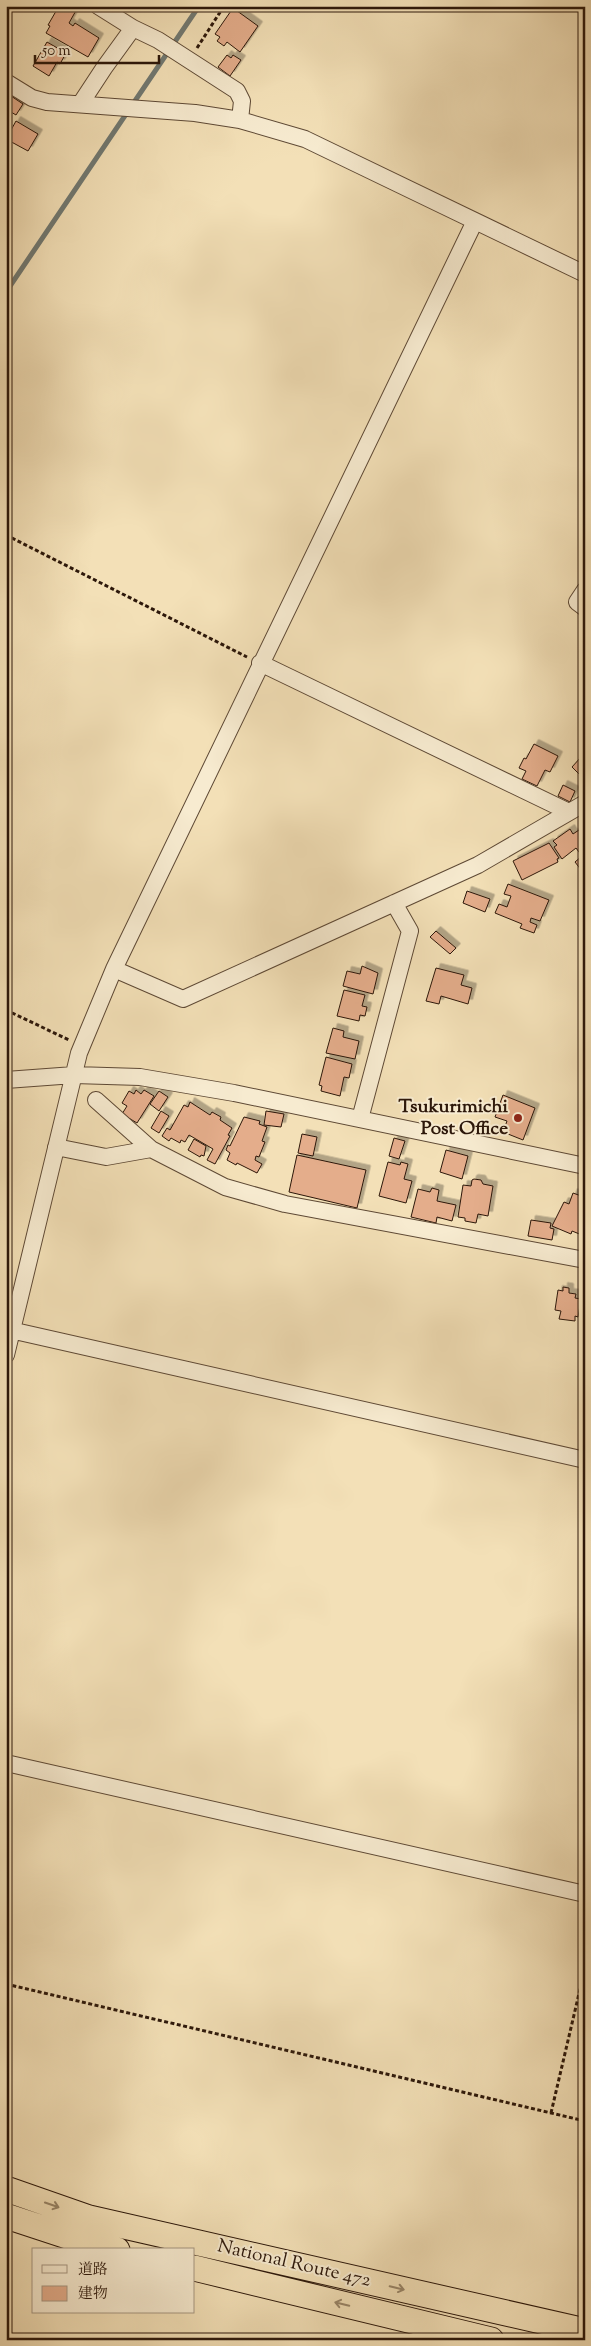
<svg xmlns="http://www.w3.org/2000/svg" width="591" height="2346" viewBox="0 0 591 2346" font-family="'Sorts Mill Goudy','Noto Serif JP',serif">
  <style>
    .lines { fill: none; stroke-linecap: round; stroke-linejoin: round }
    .stream { stroke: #717972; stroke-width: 5 }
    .building { fill: #e4ad8b; stroke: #2c170a; filter: url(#shadow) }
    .minor-casing { stroke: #5e4935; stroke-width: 18 }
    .highway-casing { stroke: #2c170a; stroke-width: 27 }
    .path { stroke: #2c170a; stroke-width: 3; stroke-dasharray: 4 2.5; stroke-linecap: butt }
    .minor { stroke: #f7ebd0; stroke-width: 16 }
    .highway { stroke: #f3e0b7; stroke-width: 25 }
    .oneway { stroke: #998669 }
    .poi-dot { fill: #8f2418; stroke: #f7ebd0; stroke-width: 2 }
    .labels { text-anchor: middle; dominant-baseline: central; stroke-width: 4; stroke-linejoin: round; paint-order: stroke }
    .poi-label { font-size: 19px; font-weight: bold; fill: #2c170a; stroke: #f7ebd0; text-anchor: end }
    .street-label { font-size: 19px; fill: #2c170a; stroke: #f7ebd0 }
  </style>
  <defs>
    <filter id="shadow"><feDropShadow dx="4.5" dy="-4.5" stdDeviation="0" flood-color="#0004"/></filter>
  </defs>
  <rect width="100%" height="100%" fill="#f3e0b7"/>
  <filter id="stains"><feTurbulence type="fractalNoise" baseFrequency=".004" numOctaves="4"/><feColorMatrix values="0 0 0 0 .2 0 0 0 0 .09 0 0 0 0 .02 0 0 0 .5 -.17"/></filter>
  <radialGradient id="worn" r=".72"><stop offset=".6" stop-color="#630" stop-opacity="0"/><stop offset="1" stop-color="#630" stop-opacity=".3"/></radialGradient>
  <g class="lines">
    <path class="stream" d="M6,292L199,6"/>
  </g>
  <path class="building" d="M59,6L78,7L69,23L73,26L75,23L99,38L88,57L46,33L50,26L48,25Z
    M233,8L258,26L240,52L227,42L224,46L217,41L220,37L215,34Z
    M47,42L66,53L60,64L57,62L49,76L33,66Z
    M227,55L231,58L233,55L241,60L230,76L218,67Z
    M8,94L23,104L16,115L6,109Z
    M16,121L38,134L28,151L6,139Z
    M534,744L558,756L550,772L545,770L537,786L522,779L526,771L519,768L524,758L526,759Z
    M581,757L585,761V772L581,776L572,767Z
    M563,785L575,791L570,802L558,796Z
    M585,826V875L575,862L582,856L576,848L562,859L554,847L557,845L553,841L570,829L573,834Z
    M549,843L559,858L557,859L558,862L522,880L513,861Z
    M508,884L549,900L540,921L531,918L530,922L537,925L534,933L520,928L522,924L495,913L499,904L507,907L511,896L504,894Z
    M467,891L490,899L485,912L463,903Z
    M436,931L456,948L450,954L430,937Z
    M362,966L378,973L373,994L343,986L347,971L360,974Z
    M436,968L464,975L461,985L472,988L468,1004L441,996L439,1004L426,1001Z
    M344,990L365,995L362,1006L367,1007L365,1016L360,1015L359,1021L337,1016Z
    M333,1028L344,1031L343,1037L359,1041L355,1059L326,1053Z
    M326,1057L352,1064L349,1078L344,1077L340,1096L321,1091L322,1086L319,1085Z
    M136,1090L141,1094L144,1090L154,1096L137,1123L122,1114L127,1106L122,1103L129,1091L134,1094Z
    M159,1091L168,1097L159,1111L150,1104Z
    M503,1095L535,1108L523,1140L503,1132L507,1121L495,1117Z
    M190,1102L210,1115L212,1112L221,1117L220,1120L232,1128L228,1135L230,1136L215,1164L207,1160L213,1149L189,1135L185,1142L181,1140L180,1143L171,1138L169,1141L162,1136L167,1128L170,1130L184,1105L188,1107Z
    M161,1111L169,1116L159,1133L151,1128Z
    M266,1111L284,1114L281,1127L264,1125Z
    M244,1117L260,1121L259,1124L267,1127L262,1141L265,1142L259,1157L256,1156L255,1160L262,1164L257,1173L237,1163L236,1165L227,1160L230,1153L226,1150L228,1145L230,1146Z
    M302,1134L317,1137L313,1156L298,1153Z
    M394,1138L405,1141L399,1159L389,1156Z
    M194,1139L206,1146L204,1156L201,1155L200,1157L188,1150Z
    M446,1150L468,1156L462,1179L440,1172Z
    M297,1155L366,1170L357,1208L289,1192Z
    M388,1162L400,1165L401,1162L408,1164L404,1179L412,1181L406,1203L379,1196Z
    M474,1179L481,1180L483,1184L493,1186L488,1216L478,1214L476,1223L465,1221V1218L458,1217L463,1185L471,1186L472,1180Z
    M432,1188L439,1190L437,1201L456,1205L452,1221L437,1217L436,1223L411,1217L418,1189L430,1192Z
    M573,1193L584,1197L580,1206L585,1208V1227L582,1235L572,1231L571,1234L552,1226L564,1202L569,1204Z
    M531,1220L551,1223L550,1228L554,1229L552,1240L528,1236Z
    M563,1287L569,1288V1293L576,1294L575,1298L581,1299L578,1317L575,1316V1321L559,1319L561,1311L555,1310L558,1290L563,1291Z"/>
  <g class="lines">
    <g class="minor-casing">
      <path id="minor" d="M98,6L133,28L158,40L237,91L242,101L240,120
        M6,82L32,98L47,102L195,113L240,120L305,139L585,274
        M81,103L104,68L133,28
        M585,590L577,602L585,608
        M260,663L569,812
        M114,969L183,999L478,865L585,803
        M6,1080L74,1075L140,1077L234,1093L585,1166
        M96,1100L151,1149L225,1187L285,1204L585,1260
        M360,1119L410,931L394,903
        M56,1147L106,1157L151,1149
        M6,1329L585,1460
        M6,1355L79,1053L114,969L475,221
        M6,1763L585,1894"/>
    </g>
    <g class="highway-casing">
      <path id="highway" d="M6,2189L89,2218L585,2331
        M6,2216L82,2241L117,2250
        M194,2268L491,2340"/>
    </g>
    <path class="path" d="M197,48L224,6
      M6,535L247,657
      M6,1010L69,1040
      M6,1984L585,2121
      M551,2113L585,1968"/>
    <use href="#minor" class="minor"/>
    <use href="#highway" class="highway"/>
  </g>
  <defs><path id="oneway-shaft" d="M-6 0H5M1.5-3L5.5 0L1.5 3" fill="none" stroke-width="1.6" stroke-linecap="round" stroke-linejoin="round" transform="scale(1.25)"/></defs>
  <g class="oneway">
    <use href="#oneway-shaft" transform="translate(52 2205) rotate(19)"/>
    <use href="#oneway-shaft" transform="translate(397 2288) rotate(13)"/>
    <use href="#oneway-shaft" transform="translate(342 2304) rotate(-166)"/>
  </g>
  <circle class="poi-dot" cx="518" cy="1118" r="5"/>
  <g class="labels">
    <g class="poi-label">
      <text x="508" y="1107">Tsukurimichi<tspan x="508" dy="22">Post Office</tspan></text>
    </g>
    <g class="street-label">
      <text transform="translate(294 2264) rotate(13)">National Route 472</text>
    </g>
  </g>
  <rect width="591" height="2346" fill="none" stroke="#f3e0b7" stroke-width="25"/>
  <rect x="8" y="8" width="576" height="2331" fill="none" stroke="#2c170a" stroke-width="2.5"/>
  <rect x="12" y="12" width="566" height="2321" fill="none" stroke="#2c170a"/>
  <rect x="32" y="2248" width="162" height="65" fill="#f7ebd0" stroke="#a69681"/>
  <rect x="42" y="2265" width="25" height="8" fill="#f7ebd0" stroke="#a69681"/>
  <text x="78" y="2274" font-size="15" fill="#2c170a">道路</text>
  <rect x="42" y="2286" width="25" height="15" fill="#e4ad8b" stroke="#a69681"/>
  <text x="78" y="2298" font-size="15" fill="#2c170a">建物</text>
  <path d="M35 55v8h124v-8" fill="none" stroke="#2c170a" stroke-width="2.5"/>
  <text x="42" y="55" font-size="15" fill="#2c170a" stroke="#f7ebd0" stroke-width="4" paint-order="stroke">50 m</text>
  <rect width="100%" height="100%" filter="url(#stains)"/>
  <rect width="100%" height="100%" fill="url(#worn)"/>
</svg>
